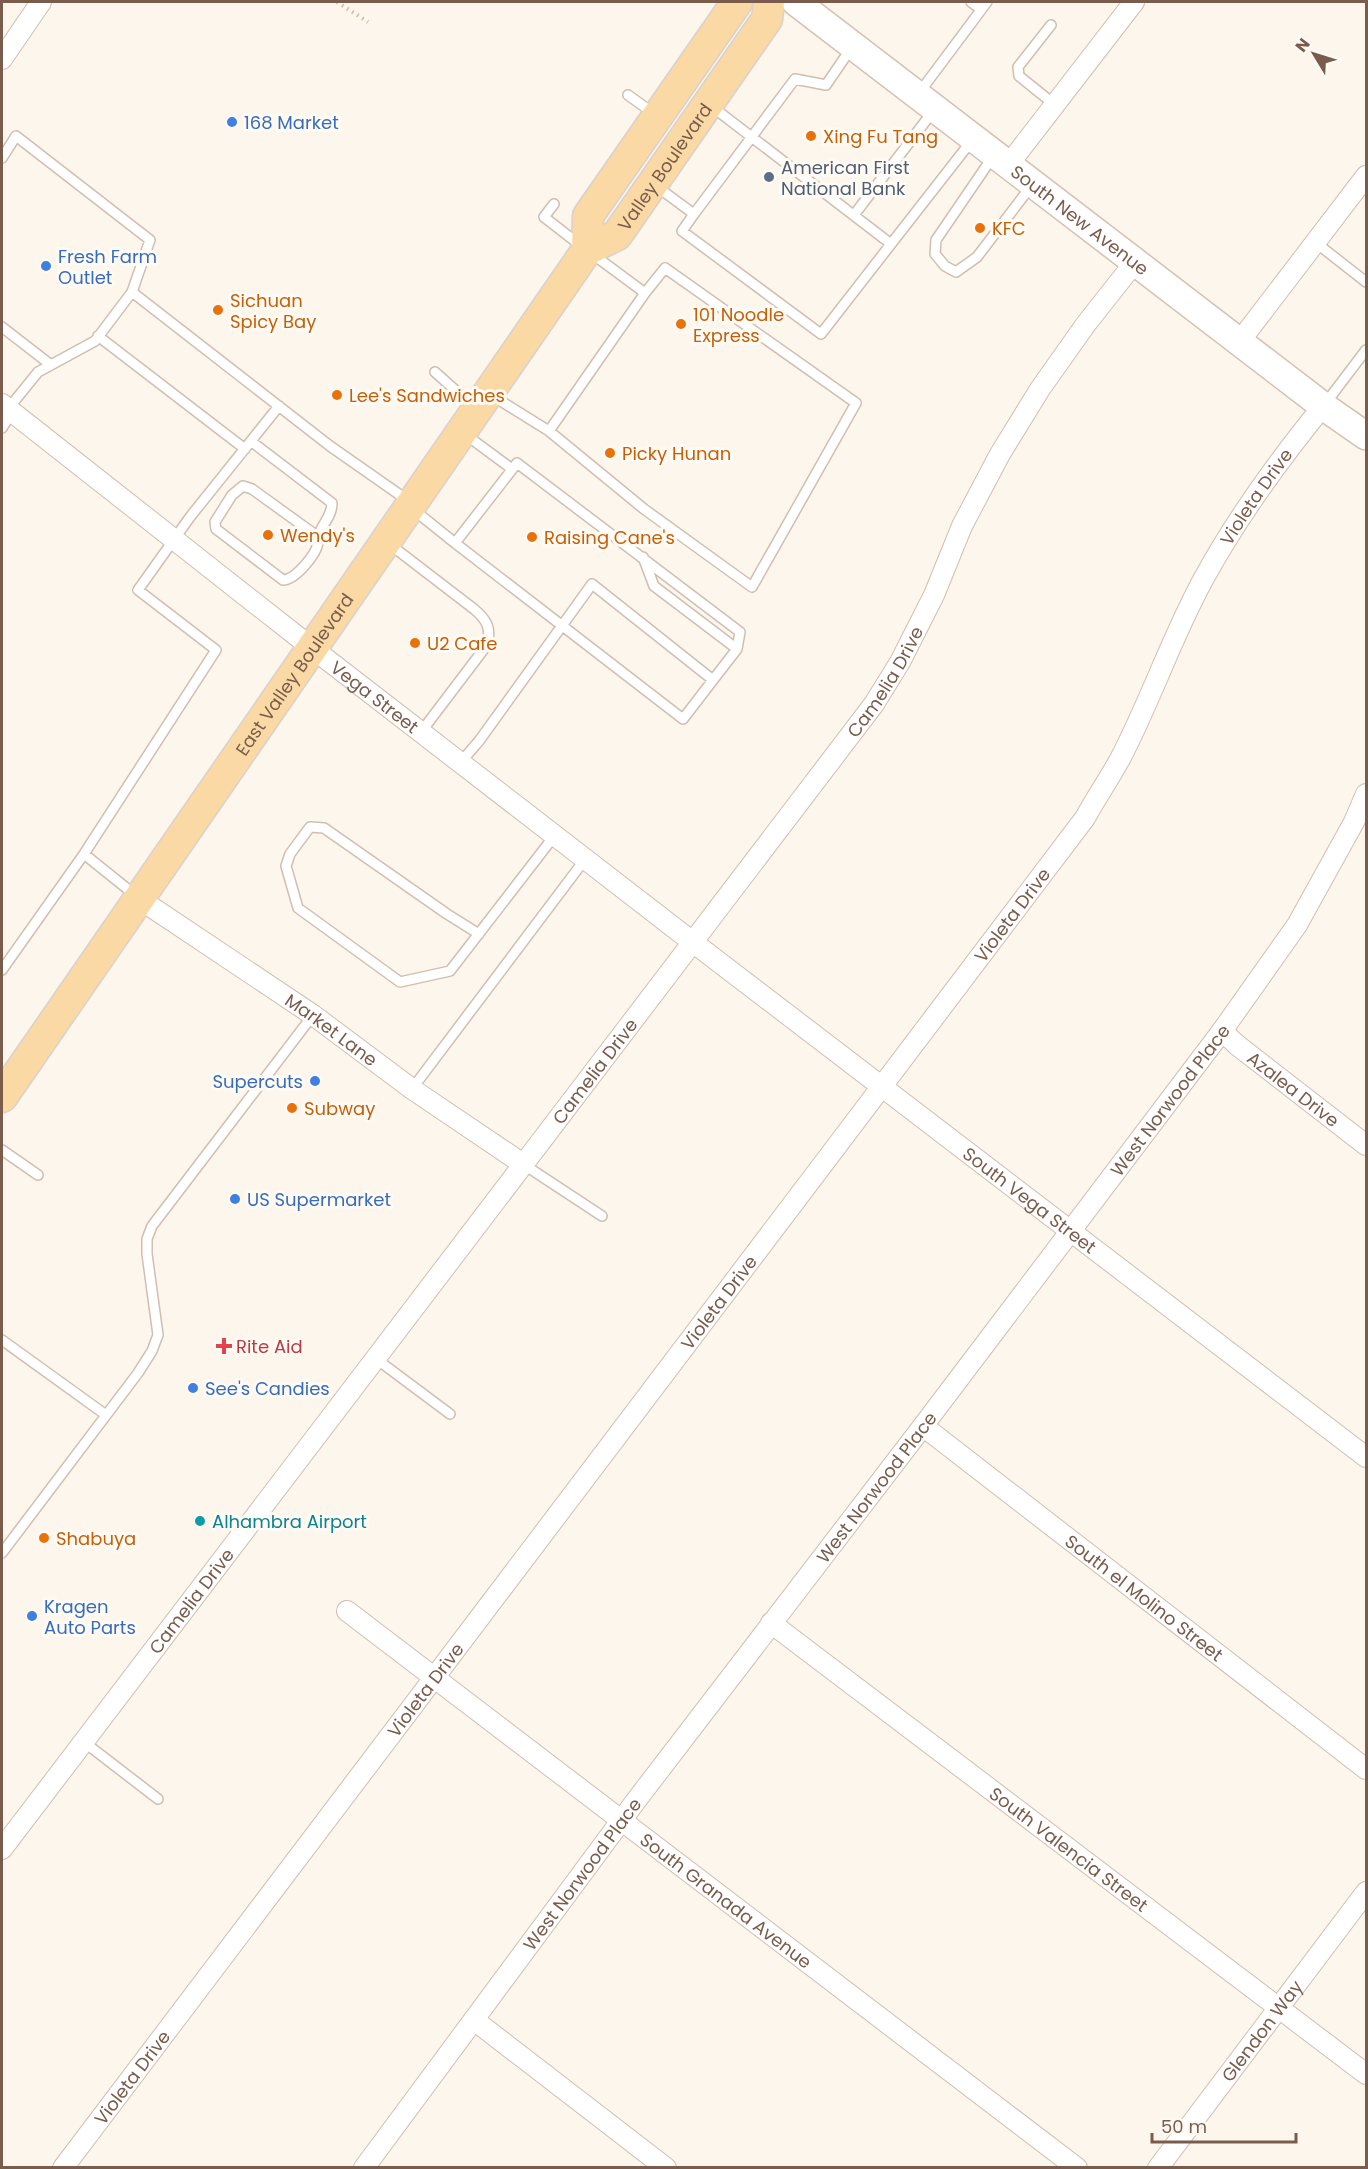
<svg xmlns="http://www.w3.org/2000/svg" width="1368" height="2169" viewBox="0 0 1368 2169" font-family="Poppins,sans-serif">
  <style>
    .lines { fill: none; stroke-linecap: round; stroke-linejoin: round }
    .service-casing { stroke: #d1beb0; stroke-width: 12 }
    .minor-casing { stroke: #d1beb0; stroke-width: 22 }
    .secondary-casing { stroke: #d6c0b0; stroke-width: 30 }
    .primary-casing { stroke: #dad1cd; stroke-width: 33 }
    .path { stroke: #d9b8a5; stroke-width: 4; stroke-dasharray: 1.5 4.5; stroke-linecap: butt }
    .service { stroke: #fff; stroke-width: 9 }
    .minor { stroke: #fff; stroke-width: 20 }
    .secondary { stroke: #fff; stroke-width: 27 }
    .primary { stroke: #fbd9a5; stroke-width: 30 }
    .shop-dot { fill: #3f7fe0; stroke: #fffaf3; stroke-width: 2 }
    .food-dot { fill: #e8710a; stroke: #fffaf3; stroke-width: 2 }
    .service-dot { fill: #5c6f8a; stroke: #fffaf3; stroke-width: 2 }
    .health-dot { fill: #e0444e; stroke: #fffaf3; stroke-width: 2 }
    .culture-dot { fill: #0f9aa8; stroke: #fffaf3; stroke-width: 2 }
    .labels { text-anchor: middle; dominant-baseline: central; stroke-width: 6; stroke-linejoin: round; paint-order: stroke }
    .shop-label { font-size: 18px; fill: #366cbe; stroke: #fffaf3; text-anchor: start }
    .food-label { font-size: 18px; fill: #c56008; stroke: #fffaf3; text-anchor: start }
    .street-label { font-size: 18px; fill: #7a5c4d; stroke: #fffaf3 }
    .service-label { font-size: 18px; fill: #4e5e75; stroke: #fffaf3; text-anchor: start }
    .health-label { font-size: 18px; fill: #be3a42; stroke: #fffaf3; text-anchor: start }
    .culture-label { font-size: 18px; fill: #0d838f; stroke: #fffaf3; text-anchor: start }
  </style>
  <rect width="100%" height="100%" fill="#fdf6ec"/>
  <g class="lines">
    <g class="service-casing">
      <path id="service" d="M971,2L981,9
        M1051,25L1018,67L1019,76L1055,105
        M919,93L987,2
        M628,95L653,113
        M710,105L891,244L973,139
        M994,155L936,240L935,254L945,266L956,272L977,257L1032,185
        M2,158L16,136L150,240L132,292
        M656,186L694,214L682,231L821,334L891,244
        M554,204L544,217L580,245
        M694,214L795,79L826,85L852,47
        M854,215L934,110
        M1315,242L1366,282
        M2,327L51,365
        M98,336L245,449
        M435,372L473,406
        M491,395L549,431L645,293L591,253
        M1325,404L1366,350
        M8,409L38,372L95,341L132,292L330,446L410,502
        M2,428L12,412
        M549,431L644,509L752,587L856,403L665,268L645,293
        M466,435L512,469
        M252,442L332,503C332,516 323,523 319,534C317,537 318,540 318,543C316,555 295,580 283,580L216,529L215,522L232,495L243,486L252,489L317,536
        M414,510L455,543
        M388,543L474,609C486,619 492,628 487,645L421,732
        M713,680L683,719L455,543L517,463L740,632L737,649
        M461,762L479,741L592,584L713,680L737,649L654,586L643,557
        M84,854L216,650L138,590L190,517L279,406
        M479,934L447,914L324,828L310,827L290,854L286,866L298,908L400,982L450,971L555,835
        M2,970L84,854L135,895
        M412,1089L586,858
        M2,1150L38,1175
        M523,1164L602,1216
        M2,1340L106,1415
        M375,1358L450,1414
        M2,1553L138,1373L152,1351L158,1335L147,1254V1239L152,1226L313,1015
        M84,1742L158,1799"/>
    </g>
    <g class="minor-casing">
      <g id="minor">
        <path d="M2,59L41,2"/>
        <path d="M1009,164L1134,2"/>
        <path d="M1240,341L1366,176"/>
        <path id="s1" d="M2,404L312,648L677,930L1366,1457"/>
        <path id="s2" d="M138,898L313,1015L412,1089L523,1164"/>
        <path id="s3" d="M1222,1031L1237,1045L1366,1145"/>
        <path id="s4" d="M923,1426L1366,1769"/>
        <path id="s5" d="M347,1611L1077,2168"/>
        <path id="s6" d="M771,1623L1366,2074"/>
        <path id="s7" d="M2,1849L874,704L900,662L934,595L962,526L1000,454L1040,389L1086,324L1135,262"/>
        <path d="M474,2020L666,2168"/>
        <path id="s8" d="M63,2168L1085,818C1096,798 1109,779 1120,759C1151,700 1172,636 1204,578C1238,516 1279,460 1323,406"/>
        <path id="s9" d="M364,2168L635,1802L923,1426L1222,1031L1297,925L1354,822L1366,794"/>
        <path id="s10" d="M1158,2168L1366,1892"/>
      </g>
    </g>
    <g class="secondary-casing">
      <g id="secondary">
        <path id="s11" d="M796,2L1323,406L1366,436"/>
      </g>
    </g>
    <g class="primary-casing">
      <g id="primary">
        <path d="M587,250L588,216L737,2"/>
        <path id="s12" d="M2,1097L587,250L617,235L767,19L769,2"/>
      </g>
    </g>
    <path class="path" d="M337,2L368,22"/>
    <use href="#service" class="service"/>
    <use href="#minor" class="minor"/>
    <use href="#secondary" class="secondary"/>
    <use href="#primary" class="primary"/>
  </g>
  <g class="shop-dot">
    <circle cx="232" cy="122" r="6"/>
    <circle cx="46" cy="266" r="6"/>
    <circle cx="315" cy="1081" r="6"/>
    <circle cx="235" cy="1199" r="6"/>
    <circle cx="193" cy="1388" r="6"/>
    <circle cx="32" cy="1616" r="6"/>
  </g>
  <g class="food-dot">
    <circle cx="811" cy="136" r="6"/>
    <circle cx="980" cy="228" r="6"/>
    <circle cx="218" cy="310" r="6"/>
    <circle cx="681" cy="324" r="6"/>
    <circle cx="337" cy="395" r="6"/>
    <circle cx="610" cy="453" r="6"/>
    <circle cx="268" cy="535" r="6"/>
    <circle cx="532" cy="537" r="6"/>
    <circle cx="415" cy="643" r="6"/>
    <circle cx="292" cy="1108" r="6"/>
    <circle cx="44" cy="1538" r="6"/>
  </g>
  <circle class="service-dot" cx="769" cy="177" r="6"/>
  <path class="health-dot" d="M221 1337h6v6h6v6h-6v6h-6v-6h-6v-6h6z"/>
  <circle class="culture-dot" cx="200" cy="1521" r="6"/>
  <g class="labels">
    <g class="shop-label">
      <text x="244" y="122">168 Market</text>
      <text x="58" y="256">Fresh Farm<tspan x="58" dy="21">Outlet</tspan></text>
      <text x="303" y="1081" text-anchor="end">Supercuts</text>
      <text x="247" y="1199">US Supermarket</text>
      <text x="205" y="1388">See's Candies</text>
      <text x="44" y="1606">Kragen<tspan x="44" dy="21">Auto Parts</tspan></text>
    </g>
    <g class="food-label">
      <text x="823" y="136">Xing Fu Tang</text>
      <text x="992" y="228">KFC</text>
      <text x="230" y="300">Sichuan<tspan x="230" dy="21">Spicy Bay</tspan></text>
      <text x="693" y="314">101 Noodle<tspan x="693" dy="21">Express</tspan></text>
      <text x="349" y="395">Lee's Sandwiches</text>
      <text x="622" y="453">Picky Hunan</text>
      <text x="280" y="535">Wendy's</text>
      <text x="544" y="537">Raising Cane's</text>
      <text x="427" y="643">U2 Cafe</text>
      <text x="304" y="1108">Subway</text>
      <text x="56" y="1538">Shabuya</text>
    </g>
    <g class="street-label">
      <text stroke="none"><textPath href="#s12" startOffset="1146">Valley Boulevard</textPath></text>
      <text stroke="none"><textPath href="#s11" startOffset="358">South New Avenue</textPath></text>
      <text stroke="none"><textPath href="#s8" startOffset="2058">Violeta Drive</textPath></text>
      <text stroke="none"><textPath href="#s12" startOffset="514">East Valley Boulevard</textPath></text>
      <text stroke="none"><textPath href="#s7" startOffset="1464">Camelia Drive</textPath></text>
      <text stroke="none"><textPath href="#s1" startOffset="474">Vega Street</textPath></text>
      <text stroke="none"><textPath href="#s8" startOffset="1572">Violeta Drive</textPath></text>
      <text stroke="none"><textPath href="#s2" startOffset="234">Market Lane</textPath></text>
      <text stroke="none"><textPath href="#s7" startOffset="978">Camelia Drive</textPath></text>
      <text stroke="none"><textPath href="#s3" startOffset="92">Azalea Drive</textPath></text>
      <text stroke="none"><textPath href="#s9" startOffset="1338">West Norwood Place</textPath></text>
      <text stroke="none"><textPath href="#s1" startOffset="1300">South Vega Street</textPath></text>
      <text stroke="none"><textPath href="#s8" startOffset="1086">Violeta Drive</textPath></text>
      <text stroke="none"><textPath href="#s9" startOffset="852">West Norwood Place</textPath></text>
      <text stroke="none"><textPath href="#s4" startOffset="280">South el Molino Street</textPath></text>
      <text stroke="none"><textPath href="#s7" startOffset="312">Camelia Drive</textPath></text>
      <text stroke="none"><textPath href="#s8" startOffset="600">Violeta Drive</textPath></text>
      <text stroke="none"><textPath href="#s6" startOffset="374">South Valencia Street</textPath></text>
      <text stroke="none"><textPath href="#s9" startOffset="366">West Norwood Place</textPath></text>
      <text stroke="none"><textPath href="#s5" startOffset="477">South Granada Avenue</textPath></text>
      <text stroke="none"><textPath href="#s10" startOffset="172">Glendon Way</textPath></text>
      <text stroke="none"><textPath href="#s8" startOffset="114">Violeta Drive</textPath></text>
    </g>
    <g class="service-label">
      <text x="781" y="167">American First<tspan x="781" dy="21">National Bank</tspan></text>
    </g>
    <g class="health-label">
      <text x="236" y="1346">Rite Aid</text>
    </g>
    <g class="culture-label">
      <text x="212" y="1521">Alhambra Airport</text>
    </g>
  </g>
  <rect width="1368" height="2169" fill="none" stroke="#7a5c4d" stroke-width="6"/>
  <g transform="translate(1314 54) rotate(308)" stroke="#fffaf3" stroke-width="4.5" paint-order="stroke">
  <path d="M0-4.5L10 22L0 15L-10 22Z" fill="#7a5c4d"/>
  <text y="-9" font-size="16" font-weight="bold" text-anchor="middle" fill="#7a5c4d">N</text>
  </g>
  <path d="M1152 2133v9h144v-9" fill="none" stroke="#7a5c4d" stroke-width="3"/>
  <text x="1161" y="2133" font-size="18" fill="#7a5c4d" stroke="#fffaf3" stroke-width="4.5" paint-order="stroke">50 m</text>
</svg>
